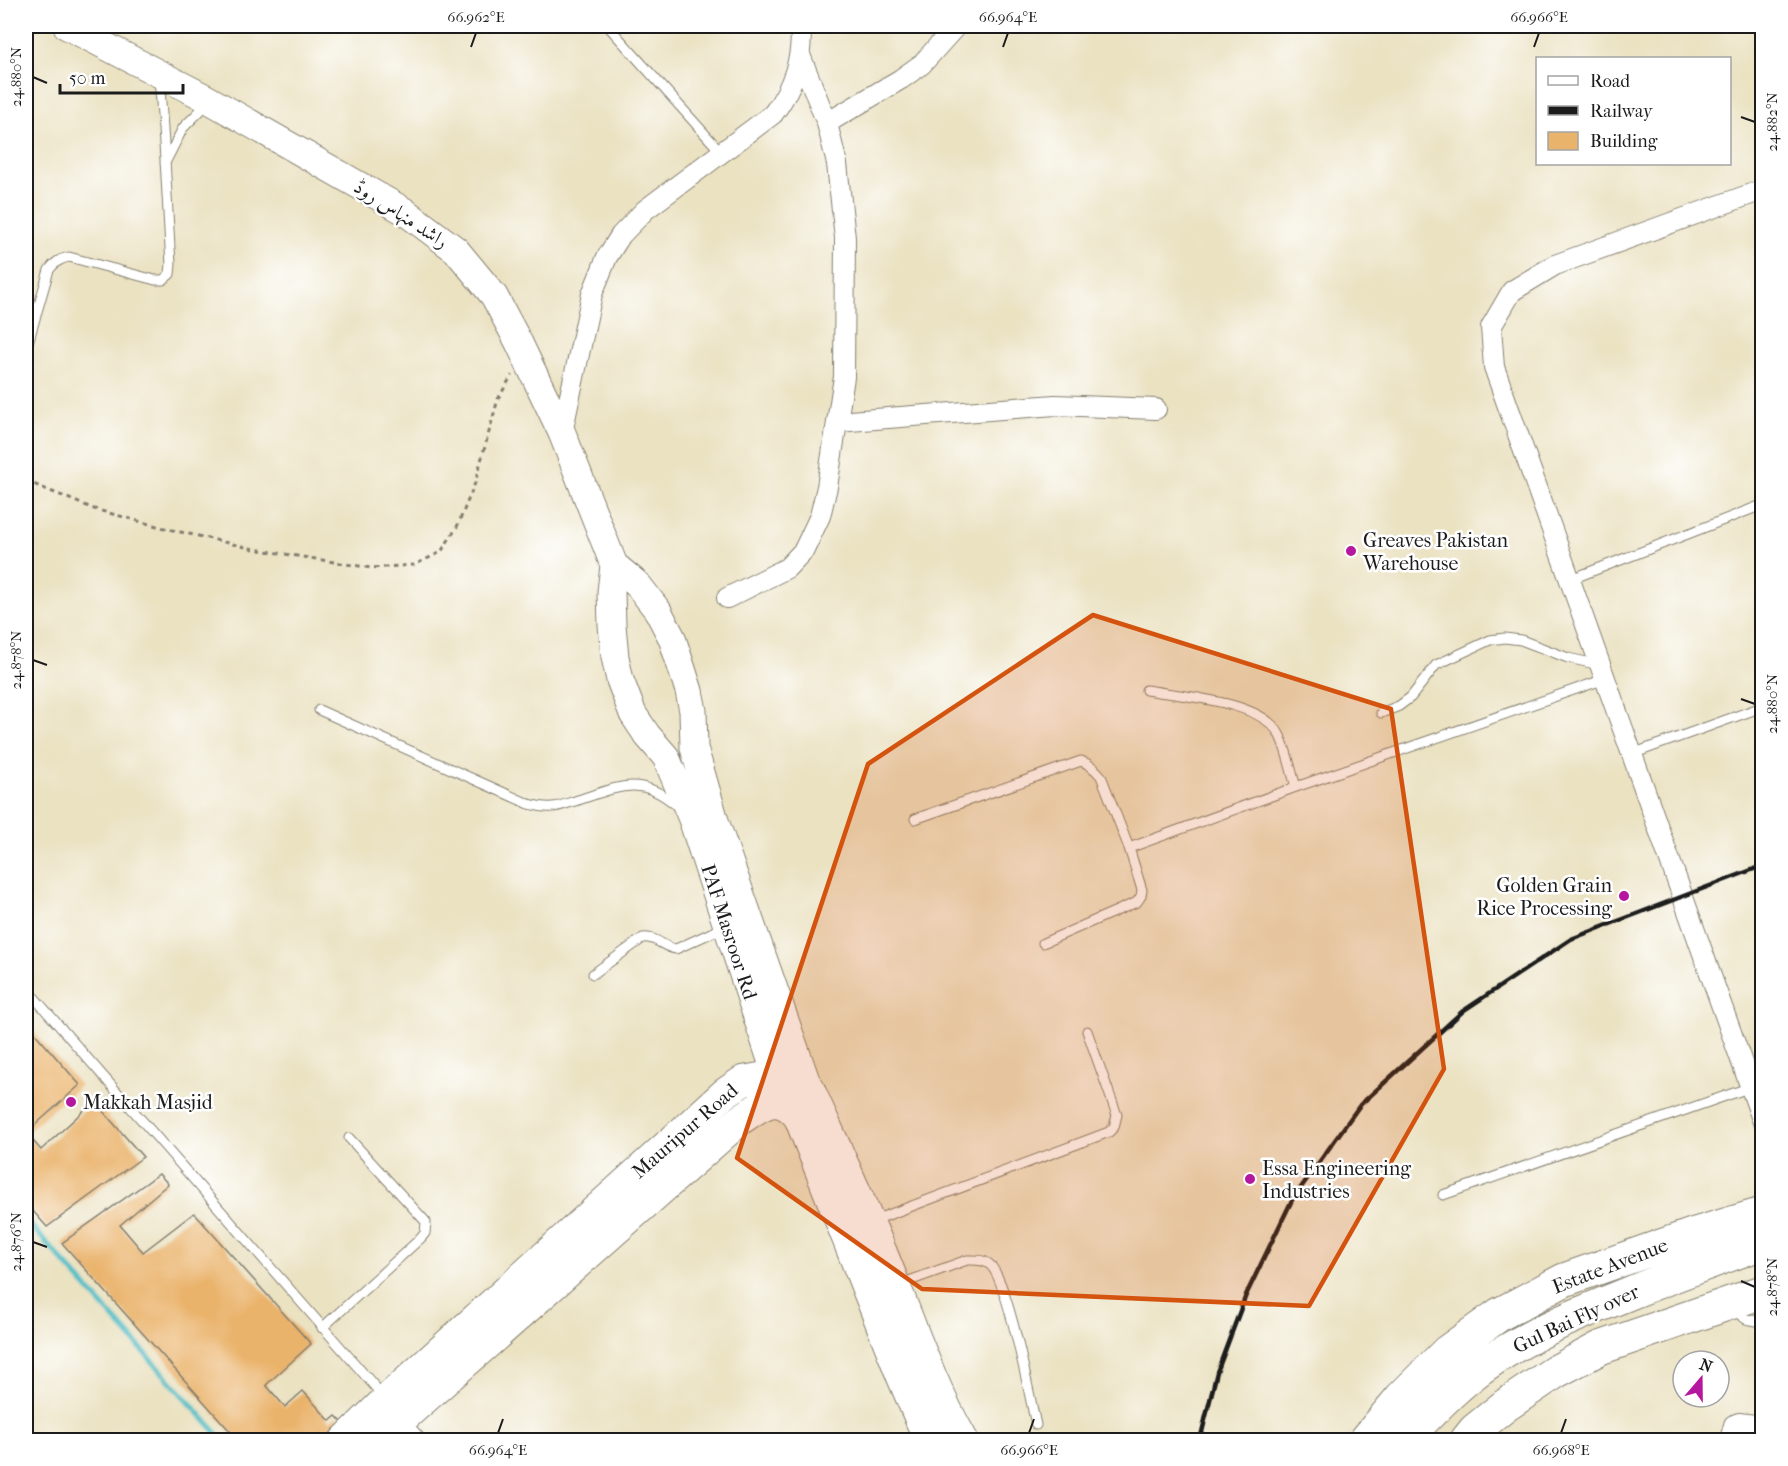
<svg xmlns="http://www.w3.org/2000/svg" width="1788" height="1466" viewBox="0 0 1788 1466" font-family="'IM FELL French Canon',Amiri,serif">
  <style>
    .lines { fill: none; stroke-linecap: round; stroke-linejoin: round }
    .stream { stroke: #50bec7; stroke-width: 5 }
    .building { fill: #eab36c }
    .service-casing { stroke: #847f6f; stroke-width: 11 }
    .minor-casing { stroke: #847f6f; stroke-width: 22 }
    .secondary-casing { stroke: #847f6f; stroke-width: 29 }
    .primary-casing { stroke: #847f6f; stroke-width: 32 }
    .trunk-casing { stroke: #847f6f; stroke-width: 35 }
    .path { stroke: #847f6f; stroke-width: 3; stroke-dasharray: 4.5 4.5; stroke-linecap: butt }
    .service { stroke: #fff; stroke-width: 9 }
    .minor { stroke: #fff; stroke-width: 20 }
    .secondary { stroke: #fff; stroke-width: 27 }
    .primary { stroke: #fff; stroke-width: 30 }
    .trunk { stroke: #fff; stroke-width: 33 }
    .rail { stroke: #1c1c1c; stroke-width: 4.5 }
    .marked { fill: #d4530e; fill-opacity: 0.2; stroke: #d4530e; stroke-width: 4.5; stroke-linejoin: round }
    .ticks { fill: none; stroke: #1c1c1c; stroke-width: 2 }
    .poi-dot { fill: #b5179e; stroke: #fff; stroke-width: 2 }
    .labels { text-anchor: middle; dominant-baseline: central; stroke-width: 5; stroke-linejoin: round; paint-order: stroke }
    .street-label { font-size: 20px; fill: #1c1c1c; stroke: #fff }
    .poi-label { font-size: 20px; fill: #1c1c1c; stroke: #fff; text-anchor: start }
    .neatline { fill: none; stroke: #1c1c1c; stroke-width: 2 }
    .ticks-label { font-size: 15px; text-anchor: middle; fill: #1c1c1c }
  </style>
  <rect width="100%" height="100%" fill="#fff"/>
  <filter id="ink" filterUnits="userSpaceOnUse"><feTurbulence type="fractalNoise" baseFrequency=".0167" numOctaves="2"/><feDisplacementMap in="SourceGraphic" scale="12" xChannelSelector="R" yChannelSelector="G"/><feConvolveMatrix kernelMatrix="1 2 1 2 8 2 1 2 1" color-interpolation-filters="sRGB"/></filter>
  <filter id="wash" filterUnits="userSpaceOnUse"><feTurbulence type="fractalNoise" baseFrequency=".008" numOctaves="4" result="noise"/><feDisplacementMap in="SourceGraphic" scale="24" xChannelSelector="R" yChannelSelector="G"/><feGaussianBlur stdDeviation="1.35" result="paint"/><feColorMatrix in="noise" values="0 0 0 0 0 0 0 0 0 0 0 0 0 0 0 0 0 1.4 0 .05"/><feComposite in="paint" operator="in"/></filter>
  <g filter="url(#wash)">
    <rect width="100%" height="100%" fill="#ebe2c2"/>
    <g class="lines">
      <path class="stream" d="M26,1220L223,1440"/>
    </g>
    <g id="blocks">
      <path class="building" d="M26,1023L80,1085L26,1133L41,1150L94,1101L143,1157L47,1227L26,1203Z
        M159,1174L168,1184L120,1225L143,1252L194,1213L311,1344L266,1385L285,1407L303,1391L330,1421L336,1416L342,1422L324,1440H238L62,1243Z"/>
    </g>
  </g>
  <g filter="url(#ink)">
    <use href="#blocks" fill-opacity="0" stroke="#847f6f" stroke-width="1.5"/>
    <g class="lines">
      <g class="service-casing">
        <path id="service" d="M608,26L721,152
          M165,163L183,128L209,102
          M26,350L49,270C55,262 60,259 69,257L155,280H163L170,274L171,264C167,202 165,141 159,79
          M1569,580L1762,505
          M1146,690C1180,696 1262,701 1279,734C1287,749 1291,771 1296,787
          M319,710L529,804C537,806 544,808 552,807C560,807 568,803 575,801C616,788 640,773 677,806
          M1381,713L1399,706L1411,697L1436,665L1490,640L1505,638L1521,640L1568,658L1600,665
          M1632,754L1762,707
          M915,819L1081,761C1090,764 1095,769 1101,776L1129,848L1142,890L1141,896L1137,902L1043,943
          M1129,848L1296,787L1605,679
          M593,974L643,938C656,936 664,948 676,949L724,927
          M26,988L384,1397
          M1443,1195L1751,1087
          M872,1221L1109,1132L1114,1127L1117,1115L1087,1031
          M898,1285L967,1260C974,1260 983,1259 989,1264C1007,1276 1030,1398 1036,1425
          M1732,1309L1746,1319L1762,1322
          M322,1328L421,1238L425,1233L426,1222L349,1138
          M405,1421L422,1440"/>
      </g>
      <g class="minor-casing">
        <path id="minor" d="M827,123L901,79L922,64L956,26
          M1762,190L1555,265L1512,291L1491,327L1494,367L1762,1119
          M837,422L1055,405L1156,409
          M562,433L592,294L607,257L621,235L645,210L773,114C792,89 804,56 800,26
          M727,598L787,568L804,550L820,516L827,487L844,377L845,238L837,164L827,123L800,55
          M1730,1440L1734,1425L1739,1423L1762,1426"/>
      </g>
      <g class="secondary-casing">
        <path id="secondary" d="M67,26L204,97L404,211L456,250L494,296L518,341L562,433L614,565L611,592L612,625L615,657L620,680L633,714L647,735L666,757L692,819L776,1075L785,1095
          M614,565L638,585L658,611L672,638L689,691L693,711L694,748L715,821L808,1086"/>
      </g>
      <g class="primary-casing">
        <path id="primary" d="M345,1440L386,1400L725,1093L743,1081L776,1075L798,1080L808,1086C835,1146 863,1205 887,1265C911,1324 931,1385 963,1440
          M378,1440L740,1120C763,1104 778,1091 799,1117L902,1377L922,1424L932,1440"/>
      </g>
      <g class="trunk-casing">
        <path id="trunk" d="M1366,1440L1401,1398L1447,1352L1500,1314L1564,1280L1695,1234L1762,1214
          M1404,1440C1425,1418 1445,1396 1469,1377C1516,1339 1575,1315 1630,1293C1674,1275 1718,1259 1762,1243
          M1467,1440L1475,1430L1506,1405L1555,1372L1600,1348L1762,1292"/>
      </g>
      <path class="path" d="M26,481L94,509L168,529L254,549L371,568L414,565L441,552L457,527L475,483L498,399L512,375"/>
      <use href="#service" class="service"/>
      <use href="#minor" class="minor"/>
      <use href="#secondary" class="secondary"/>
      <use href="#primary" class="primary"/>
      <use href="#trunk" class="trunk"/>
      <path class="rail" d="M1200,1440L1217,1372L1246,1295L1292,1200L1360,1105L1463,1011L1571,939L1762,866"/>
    </g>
  </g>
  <path class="marked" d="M1093,615L1391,709L1444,1069L1309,1306L922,1289L737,1158L868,764Z"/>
  <path class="ticks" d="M471,47L476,33M1003,47L1008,33M1534,47L1539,33M33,77L47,83M1741,117L1755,122M33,660L47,665M1741,699L1755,704M33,1242L47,1247M1741,1281L1755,1287M498,1433L503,1419M1029,1433L1034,1419M1561,1433L1566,1419"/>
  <g class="poi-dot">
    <circle cx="1351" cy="551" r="6"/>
    <circle cx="1624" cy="896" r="6"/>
    <circle cx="71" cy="1102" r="6"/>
    <circle cx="1250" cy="1179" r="6"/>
  </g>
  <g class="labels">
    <g class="street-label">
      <text transform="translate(401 214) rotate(33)">راشد منہاس روڈ</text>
      <text transform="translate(729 932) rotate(72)">PAF Masroor Rd</text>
      <text transform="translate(685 1131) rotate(-41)">Mauripur Road</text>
      <text transform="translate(1610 1266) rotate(-21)">Estate Avenue</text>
      <text transform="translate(1576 1319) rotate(-25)">Gul Bai Fly over</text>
    </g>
    <g class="poi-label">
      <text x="1363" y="540">Greaves Pakistan<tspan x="1363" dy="23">Warehouse</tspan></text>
      <text x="1612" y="885" text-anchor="end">Golden Grain<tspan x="1612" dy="23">Rice Processing</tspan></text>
      <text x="83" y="1102">Makkah Masjid</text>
      <text x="1262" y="1168">Essa Engineering<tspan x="1262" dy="23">Industries</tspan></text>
    </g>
  </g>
  <rect width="1788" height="1466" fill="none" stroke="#fff" stroke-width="66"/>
  <rect x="1536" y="57" width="195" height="108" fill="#ffffff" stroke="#a4a4a4" stroke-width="1.5"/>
  <rect x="1548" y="76" width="30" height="9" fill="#ffffff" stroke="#a4a4a4" stroke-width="1.5"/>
  <text x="1590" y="87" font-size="18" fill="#1c1c1c">Road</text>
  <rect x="1548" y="106" width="30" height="9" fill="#1c1c1c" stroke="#a4a4a4" stroke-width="1.5"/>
  <text x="1590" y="117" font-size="18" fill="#1c1c1c">Railway</text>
  <rect x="1548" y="132" width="30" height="18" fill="#eab36c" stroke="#a4a4a4" stroke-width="1.5"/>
  <text x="1590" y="147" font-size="18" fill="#1c1c1c">Building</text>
  <g transform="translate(1701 1379) rotate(20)"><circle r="28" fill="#ffffff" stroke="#a4a4a4" stroke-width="1.5"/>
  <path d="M0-4.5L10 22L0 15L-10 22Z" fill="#b5179e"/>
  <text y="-9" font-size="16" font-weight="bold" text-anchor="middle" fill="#1c1c1c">N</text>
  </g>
  <path d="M60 84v9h123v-9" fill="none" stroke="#1c1c1c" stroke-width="3"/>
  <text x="69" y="84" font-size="18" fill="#1c1c1c" stroke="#ffffff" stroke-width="4.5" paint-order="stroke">50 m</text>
  <rect x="33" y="33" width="1722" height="1400" class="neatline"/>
  <g class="ticks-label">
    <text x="476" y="22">66.962°E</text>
    <text x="1008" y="22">66.964°E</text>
    <text x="1539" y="22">66.966°E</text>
    <text transform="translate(16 77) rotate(-90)" y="5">24.880°N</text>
    <text transform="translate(1772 122) rotate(-90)" y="5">24.882°N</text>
    <text transform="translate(16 660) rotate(-90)" y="5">24.878°N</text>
    <text transform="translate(1772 704) rotate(-90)" y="5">24.880°N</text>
    <text transform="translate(16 1242) rotate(-90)" y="5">24.876°N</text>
    <text transform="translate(1772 1287) rotate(-90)" y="5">24.878°N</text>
    <text x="498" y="1455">66.964°E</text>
    <text x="1029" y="1455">66.966°E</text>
    <text x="1561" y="1455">66.968°E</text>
  </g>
</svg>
